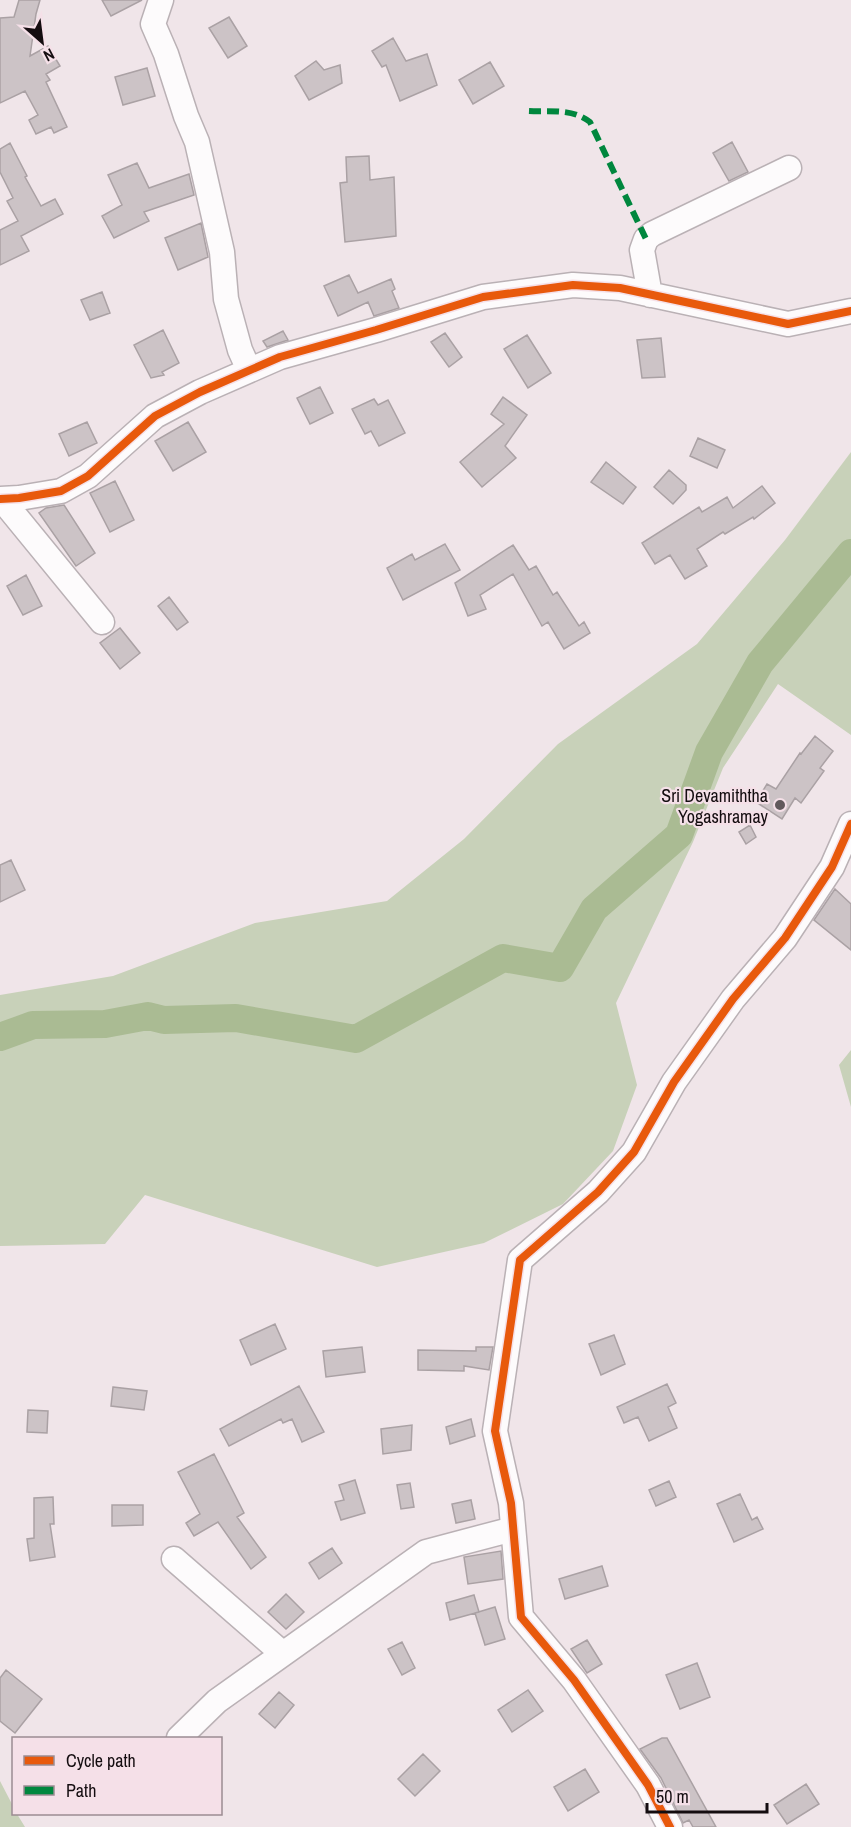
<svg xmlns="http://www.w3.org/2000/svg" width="851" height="1827" viewBox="0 0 851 1827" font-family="'Archivo Narrow',sans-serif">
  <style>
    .green { fill: #c8d1b9 }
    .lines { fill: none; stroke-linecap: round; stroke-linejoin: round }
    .river { stroke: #aabb93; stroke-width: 28 }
    .building { fill: #ccc3c6; stroke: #aaa1a4; stroke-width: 1.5 }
    .minor-casing { stroke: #bab1b5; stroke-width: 27 }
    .minor { stroke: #fdfbfc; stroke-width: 24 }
    .quiet { stroke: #00873e; stroke-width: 6; stroke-dasharray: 12 6; stroke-linecap: butt }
    .cycleway-casing { stroke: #f5e0e8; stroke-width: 11 }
    .cycleway { stroke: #e8590c; stroke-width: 8 }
    .poi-dot { fill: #61595c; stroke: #f5e0e8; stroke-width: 2 }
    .labels { text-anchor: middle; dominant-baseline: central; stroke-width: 4.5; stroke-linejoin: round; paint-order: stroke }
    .poi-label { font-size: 18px; fill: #140d10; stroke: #f5e0e8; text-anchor: end }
  </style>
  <rect width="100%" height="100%" fill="#f0e5e9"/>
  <path class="green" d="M851,452V735L778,684L723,768L693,842L616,1003L637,1085L613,1151L563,1204L484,1243L377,1267L145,1195L105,1244L0,1246V995L113,976L255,923L387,901L464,839L558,744L697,644L785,540Z
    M851,1050V1107L839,1065Z
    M0,1781L13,1806L14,1814H17L25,1827H0Z"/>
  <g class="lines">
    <path class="river" d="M0,1037L33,1025L105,1024L148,1016L164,1020L236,1018L356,1039L503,958L560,968L594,909L679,835L709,752L760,663L851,553"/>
  </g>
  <path class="building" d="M19,0H40L36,14L30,56L48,46L60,66L46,74L50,80L46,82L67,127L54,133L51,127L36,134L29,120L38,115L25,91L0,103V18L14,17Z
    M102,0H142L111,16Z
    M229,17L247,46L228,58L209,28Z
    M393,38L406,61L427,54L437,85L400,101L386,65L382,67L372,51Z
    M316,61L324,70L340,65L342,83L309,100L295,76Z
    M490,62L504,86L473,104L459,80Z
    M147,68L155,96L123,105L115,77Z
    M732,142L748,172L729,181L713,153Z
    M10,143L27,176L25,177L41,206L55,199L63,214L21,236L29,251L0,265V230L18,221L7,201L13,198L0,172V149Z
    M369,156L370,180L394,177L396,236L345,242L340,183L347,182L346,157Z
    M137,163L149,188L189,174L194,195L144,212L149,221L114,238L102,216L122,205L108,175Z
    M201,223L208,257L178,270L165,238Z
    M349,275L358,293L391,279L395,289L392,291L399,308L374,316L368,302L338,316L324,286Z
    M102,292L110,313L90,320L81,300Z
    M163,330L179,363L162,372L164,375L151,378L134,345Z
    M283,331L288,340L267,347L263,341Z
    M445,333L462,357L449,367L431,342Z
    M527,335L551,373L528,388L504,349Z
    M661,338L665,377L642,378L637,340Z
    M320,387L333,413L310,424L297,398Z
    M503,397L527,415L505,446L516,458L482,487L460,462L504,424L491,414Z
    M374,399L378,405L388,400L405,433L379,446L371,431L365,434L352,409Z
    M87,422L97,443L69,456L59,434Z
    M188,422L206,452L173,471L155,441Z
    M698,438L725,450L717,468L690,456Z
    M606,462L636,487L623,504L591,482Z
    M669,470L686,485V490L673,504L654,487Z
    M115,481L134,520L110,532L90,493Z
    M762,486L775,503L754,519L753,517L725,534L723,532L697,549L707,566L685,579L670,555L655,564L642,543L699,507L702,512L727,497L733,508Z
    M64,505L95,553L76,566L39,513L46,508Z
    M445,544L460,570L403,600L387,568L412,554L415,560Z
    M513,545L529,570L536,566L553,595L557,592L579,626L584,622L590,633L564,649L548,622L542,626L513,574L480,595L486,609L468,616L455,583Z
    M26,575L42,606L23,615L7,586Z
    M169,597L188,622L177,630L158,606Z
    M120,628L140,653L120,669L100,643Z
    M815,736L833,751L820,768L824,771L801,803L795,798L782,819L756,802L767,784L776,789L800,753L801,754Z
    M750,825L756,837L746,844L739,832Z
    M11,860L25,890L0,902V865Z
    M835,889L851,904V950L814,920Z
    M275,1324L286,1349L251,1365L240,1340Z
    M614,1335L625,1364L601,1375L589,1344Z
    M362,1347L365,1372L326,1377L323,1351Z
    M476,1347H493L489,1370L464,1366V1371L418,1370V1350L476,1351Z
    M667,1384L676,1403L668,1407L677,1428L649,1441L638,1417L624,1423L617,1407Z
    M299,1386L324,1432L302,1442L292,1419L283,1423L281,1419L229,1446L220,1429Z
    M113,1387L147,1391L144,1410L111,1406Z
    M28,1410L48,1411L47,1433L27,1432Z
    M471,1419L475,1436L450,1444L446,1427Z
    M412,1425L411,1450L383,1454L381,1429Z
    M214,1454L244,1513L237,1517L266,1557L251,1569L218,1522L194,1536L186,1523L200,1514L178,1472Z
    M355,1480L365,1513L341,1520L335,1502L344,1500L339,1485Z
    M669,1481L676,1497L656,1506L649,1490Z
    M410,1483L414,1507L401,1509L397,1485Z
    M740,1494L752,1520L757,1517L763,1529L734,1542L717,1504Z
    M53,1497L54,1524H50L55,1557L30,1561L27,1539L34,1538V1498Z
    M471,1500L475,1519L456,1523L452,1504Z
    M112,1505H143V1525L112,1526Z
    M332,1548L342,1563L319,1579L309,1563Z
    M501,1551L503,1579L468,1584L464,1557Z
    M602,1566L608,1586L565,1599L559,1579Z
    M286,1594L304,1612L286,1629L268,1612Z
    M474,1595L479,1612L450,1620L446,1603Z
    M495,1607L505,1639L485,1645L475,1613Z
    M587,1640L602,1664L587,1673L571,1649Z
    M402,1642L415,1668L402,1675L388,1649Z
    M697,1663L710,1697L680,1709L666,1675Z
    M6,1670L42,1699L15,1733L0,1721V1678Z
    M528,1690L543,1711L512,1732L498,1710Z
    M279,1692L294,1705L275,1728L259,1714Z
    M662,1738H667L716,1827H693L689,1820L683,1823L661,1778L640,1749Z
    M423,1754L440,1771L415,1796L398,1779Z
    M585,1769L599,1792L568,1811L554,1787Z
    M806,1784L819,1804L787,1824L774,1805Z"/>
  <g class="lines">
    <g class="minor-casing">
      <path id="minor" d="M161,0L153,24L166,54L186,116L197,142L222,252L226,299L240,350L249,370
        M650,295L642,250L646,239L652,234L789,168
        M0,499L19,498L61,491L88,476L155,416L200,392L280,357L376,330L483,297L573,285L620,288L788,324L851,311
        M8,507L102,622
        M174,1559L282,1653
        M179,1738L217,1701L426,1552L513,1529
        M670,1827L648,1785L574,1680L521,1617L511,1503L495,1431L520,1260L598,1192L634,1152L674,1082L733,999L785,938L832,867L851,824"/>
    </g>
    <use href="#minor" class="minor"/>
    <path class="quiet" d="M529,111C550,112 572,108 590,122L646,239"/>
    <g class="cycleway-casing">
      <path id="cycleway" d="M0,499L19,498L61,491L88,476L155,416L200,392L280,357L376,330L483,297L573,285L620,288L788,324L851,311
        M670,1827L648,1785L574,1680L521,1617L511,1503L495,1431L520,1260L598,1192L634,1152L674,1082L733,999L785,938L832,867L851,824"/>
    </g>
    <use href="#cycleway" class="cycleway"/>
  </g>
  <circle class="poi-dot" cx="780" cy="805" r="6"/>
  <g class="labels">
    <g class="poi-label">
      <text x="768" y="795">Sri Devamiththa<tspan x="768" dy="21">Yogashramay</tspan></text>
    </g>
  </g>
  <rect x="12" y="1737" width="210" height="78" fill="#f5e0e8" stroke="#9b8c92" stroke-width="1.5"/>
  <rect x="24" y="1756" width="30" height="9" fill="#e8590c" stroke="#9b8c92" stroke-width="1.5"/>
  <text x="66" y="1767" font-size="18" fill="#140d10">Cycle path</text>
  <rect x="24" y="1786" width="30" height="9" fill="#00873e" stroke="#9b8c92" stroke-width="1.5"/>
  <text x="66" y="1797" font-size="18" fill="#140d10">Path</text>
  <g transform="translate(42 42) rotate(152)" stroke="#f5e0e8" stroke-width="4.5" paint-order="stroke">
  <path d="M0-4.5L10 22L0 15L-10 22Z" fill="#140d10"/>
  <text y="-9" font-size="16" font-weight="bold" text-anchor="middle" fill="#140d10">N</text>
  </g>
  <path d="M647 1803v9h120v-9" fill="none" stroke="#140d10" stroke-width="3"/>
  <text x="656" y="1803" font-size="18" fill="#140d10" stroke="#f5e0e8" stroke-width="4.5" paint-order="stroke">50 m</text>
</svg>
